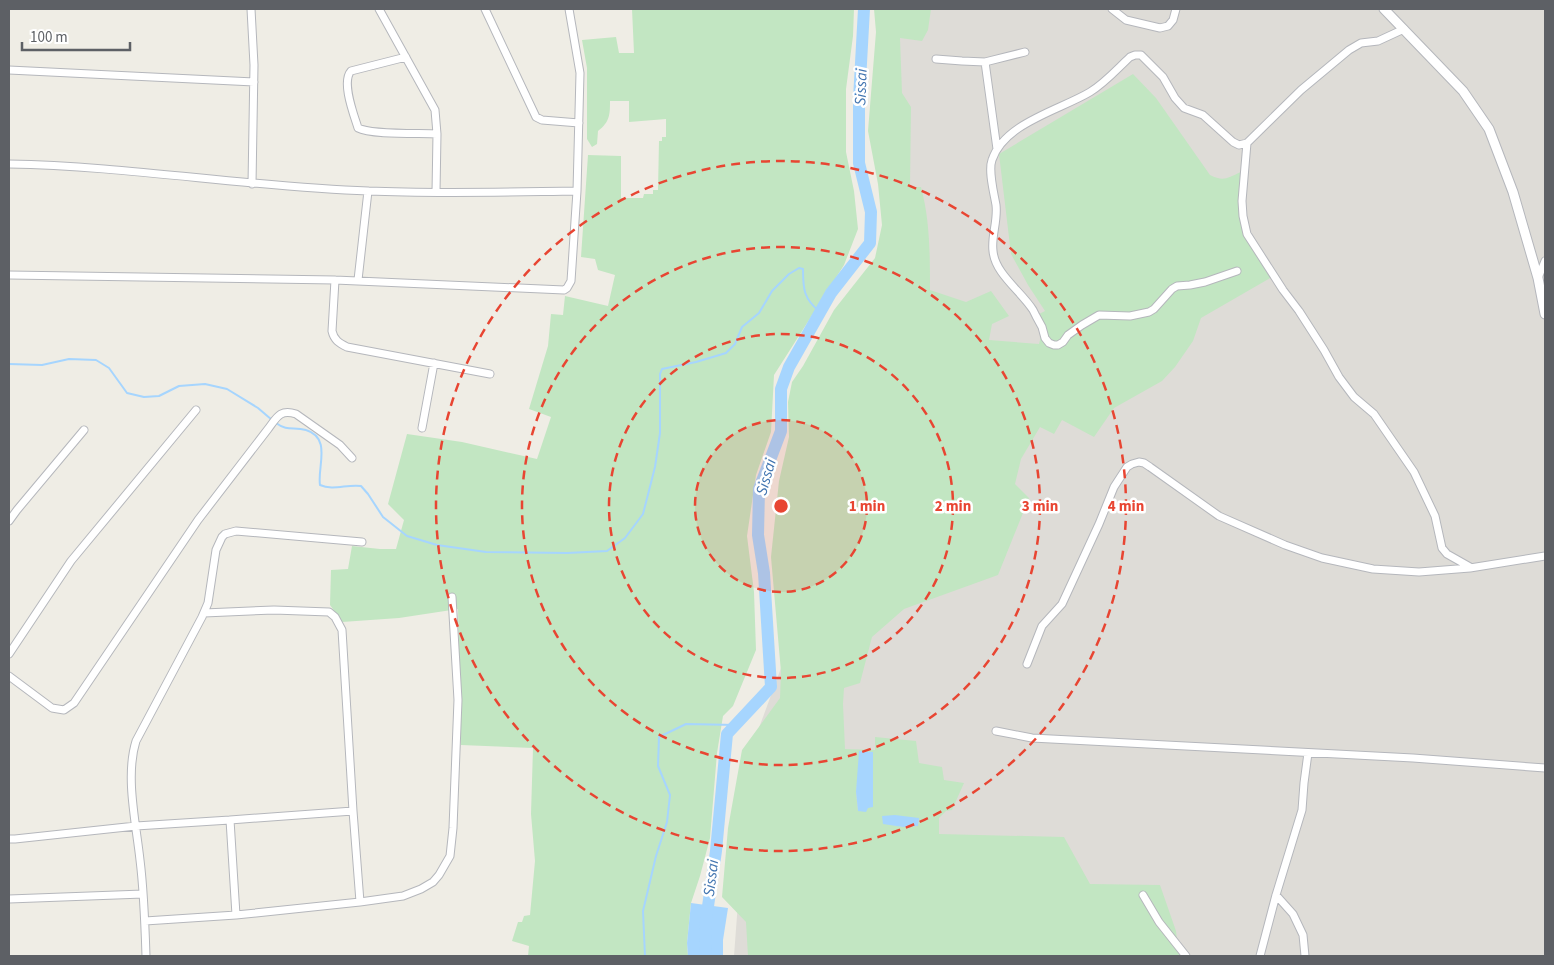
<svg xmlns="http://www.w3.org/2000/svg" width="1554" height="965" viewBox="0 0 1554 965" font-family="'Source Sans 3',sans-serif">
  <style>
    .industrial { fill: #dedcd7 }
    .green { fill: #c2e6c2; fill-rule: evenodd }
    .water { fill: #a6d5fe }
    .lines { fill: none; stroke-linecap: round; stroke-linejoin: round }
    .stream { stroke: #a6d5fe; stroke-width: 2 }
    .river { stroke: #a6d5fe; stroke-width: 12 }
    .minor-casing { stroke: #b5b7bc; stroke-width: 9 }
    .tertiary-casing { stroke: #b5b7bc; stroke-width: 11 }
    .minor { stroke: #fff; stroke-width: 7 }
    .tertiary { stroke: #fff; stroke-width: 9 }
    .ring { fill: none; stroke: #e84532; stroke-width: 2.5; stroke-dasharray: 9 6 }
    .labels { text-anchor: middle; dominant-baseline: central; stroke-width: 5; stroke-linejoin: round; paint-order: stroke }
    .water-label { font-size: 16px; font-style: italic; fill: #4275b0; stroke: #fff }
    .centre { fill: #e84532; stroke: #fff; stroke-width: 2.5 }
    .ring-label { font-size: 15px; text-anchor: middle; font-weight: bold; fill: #e84532; stroke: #fff; stroke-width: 5; stroke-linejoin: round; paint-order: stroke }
  </style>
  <rect width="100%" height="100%" fill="#efede5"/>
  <path class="industrial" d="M878,9H1545V956H734L749,755L788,649L886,259Z"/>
  <path class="green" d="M632,9H854L853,36L846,89V152L854,191L858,229L844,265L774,375L771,432L756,475L747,536L754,592L756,650L733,706L723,716L717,753L710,838L700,876L691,903L687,943L688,956H528L529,946L512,941L518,922H522L524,916L530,915L535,861L531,814L533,748L461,745L458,609L399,618L342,622L330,605L331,570L348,569L352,546L380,549H396L404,520L388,504L407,434L462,442L537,459L551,417L529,409L548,346L551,314L563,315L565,296L608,306L615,275L598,270L595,259L581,257L588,155L621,156V198H643L644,194H653V190H658L659,141H662V137H666V119L629,122V101H610C610,114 610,122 598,131L597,144L592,147L587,139V68L582,40L616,37L619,53H634Z
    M874,9H931L928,30L922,41L900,38L902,93L911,107L910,187H921C930,220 930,255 930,290L966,302L991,291L1009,316L992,324L989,340L1039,344L1044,325L1039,314L1045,311L1028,285L1011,254L999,154L1133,74L1156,98L1210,175C1224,182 1227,178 1241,172L1239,198L1243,235L1272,277L1201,318L1193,341L1175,367L1162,381L1114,408L1094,437L1062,420L1054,434L1040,427L1021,459L1015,484L1029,498L998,575L904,609L872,637L860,683L844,688L843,704L845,749L875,750V737L916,741L919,763L942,767L944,780L964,783L952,810L946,811L939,818V834L1064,837L1090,884L1160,885L1176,931L1179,956H748L746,922L722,897L728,828L742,750L780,698L781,672L771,557L779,481L789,437L788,402L792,382L803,366L834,310L875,258L882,225L878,184L868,131L876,32ZM873,752V780L858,811L856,792L858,775ZM919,818L918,826L903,827L883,823Z"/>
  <path class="water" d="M859,751L873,752V807L868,808L866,812L858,811L856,792Z
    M895,815L919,818L918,826L903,827L883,824L882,816Z
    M691,903L728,908L723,940V956H688L687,943Z"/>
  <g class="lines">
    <path class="stream" d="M9,364L42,365L69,359L96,360L109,368L127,393L144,397L159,396L179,386L205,384L227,389L258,408L272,420
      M276,423C288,432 294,426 306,430C332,438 317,467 320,485C333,491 347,484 361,486L368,494L383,517L407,536L437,545L486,552L567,553L607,551L625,538L643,514L655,467L660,433V374L662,369L696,362L726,353L735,344L742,327L759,313L772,291L789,274L799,268L803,269C803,290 804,299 820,312
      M645,956L643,911L656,856L667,822L670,795L658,766L659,737L686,724L736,725"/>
    <path class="river" d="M706,956L705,927L716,851L727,734L771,687L764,573L758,535L759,489L781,431V389L789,367L831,293L870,243L871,212L859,163V99L864,9"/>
    <g class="minor-casing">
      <path id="minor" d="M251,9L254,65L252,184
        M379,9L435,110L437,134L436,192
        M485,9L536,117L542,120L579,123
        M1112,9L1126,20L1160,28L1168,26L1173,20L1176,9
        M406,57L351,71C341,82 354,115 358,128C371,135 420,133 437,134
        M936,59L962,61L985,62L997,149
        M985,62L1025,52
        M9,70L254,82
        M1247,143L1242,201L1243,216L1247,234L1283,290L1299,311L1324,350L1339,377L1354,397L1374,414L1414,472L1435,516L1442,548L1447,554L1470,567
        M9,164C129,166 248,187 368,191C437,194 507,192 577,191
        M1237,271L1205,282L1190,285L1177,286L1172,289L1154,309L1149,312L1130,316L1099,315L1082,325L1068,335L1063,342L1058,345H1054L1049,343L1045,338L1042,327L1036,316L1033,310C1021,291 995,274 993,251C991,236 998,221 996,205C994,193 988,171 992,160C1004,123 1060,110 1090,92C1105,83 1117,69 1130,57L1135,55H1141L1163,77L1175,98L1184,108L1203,115L1233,142L1239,145L1247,143L1301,90L1349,50L1361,43L1378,41L1404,29
        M9,275L335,280L564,290L567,288L571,281L577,191L580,73L569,9
        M1538,278L1545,261
        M335,280L332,331C334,340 339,343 347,347L490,374
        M358,280L368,191
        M422,428L434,363
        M9,521L17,510L84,430
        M204,613L274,610L329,612L335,617L342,630L353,811
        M9,654L71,561L196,410
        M1027,664L1042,626L1062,604L1099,524L1114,487L1127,467L1132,464L1139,462L1144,463L1150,467L1219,516L1285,545L1322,558L1373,569L1419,572L1470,568L1545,556
        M9,676L52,708L64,710L74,703L198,520L268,429C277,417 280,409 296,414L340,445L352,458
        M996,731L1032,738L1413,758L1545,768
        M230,820L353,811L360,902
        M9,839H15L136,826L230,820L236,915
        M1143,895L1159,922L1186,956
        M1276,895L1293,914L1303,935L1305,956
        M9,899L143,894
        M145,921L236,915L360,902L403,896L421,889L433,882L439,875L450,856L453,828L458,700L452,597
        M146,956C145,924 144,892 140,860C136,823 125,776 136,741L202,617L208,603L216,550L222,537L225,534L236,531L362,542
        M1260,956L1276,895L1302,810L1304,783L1308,753"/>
    </g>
    <g class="tertiary-casing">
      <path id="tertiary" d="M1384,9L1463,91L1489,129L1513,192L1538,278L1545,314"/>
    </g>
    <use href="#minor" class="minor"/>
    <use href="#tertiary" class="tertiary"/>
  </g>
  <circle cx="781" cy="506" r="86" fill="#e84532" fill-opacity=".12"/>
  <g class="ring">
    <circle cx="781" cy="506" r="86"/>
    <circle cx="781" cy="506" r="172"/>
    <circle cx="781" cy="506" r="259"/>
    <circle cx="781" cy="506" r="345"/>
  </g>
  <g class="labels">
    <g class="water-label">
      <text transform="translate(861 87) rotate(-88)">Sissai</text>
      <text transform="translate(766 477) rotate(-74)">Sissai</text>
      <text transform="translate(711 878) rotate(-83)">Sissai</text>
    </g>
  </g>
  <circle cx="781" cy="506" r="8" class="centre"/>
  <g class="ring-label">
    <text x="867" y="511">1 min</text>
    <text x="953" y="511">2 min</text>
    <text x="1040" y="511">3 min</text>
    <text x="1126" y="511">4 min</text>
  </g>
  <rect width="1554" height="965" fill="none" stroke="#5d6065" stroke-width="20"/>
  <path d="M22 42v8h108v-8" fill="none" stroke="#5d6065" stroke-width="2.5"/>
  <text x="30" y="42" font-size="15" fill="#5d6065" stroke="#ffffff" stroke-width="4" paint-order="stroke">100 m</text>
</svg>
